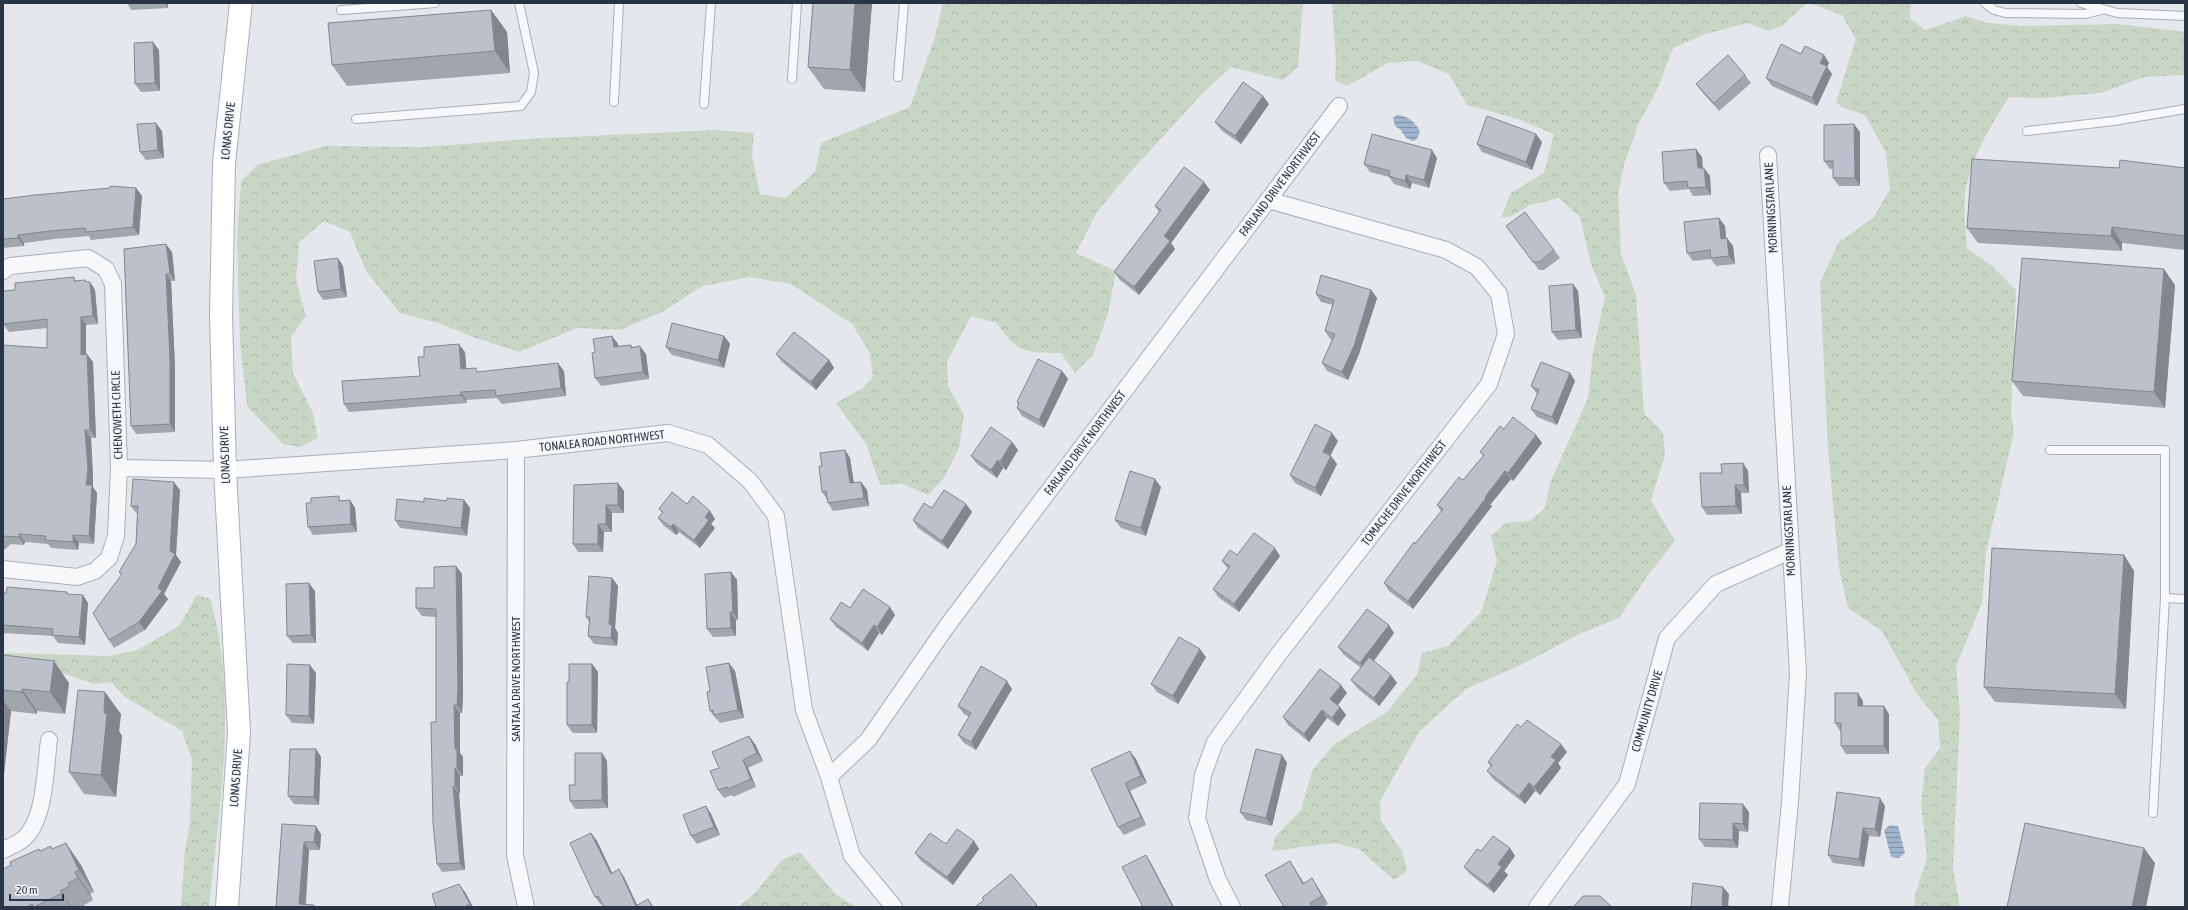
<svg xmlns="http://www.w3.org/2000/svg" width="2188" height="910" viewBox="0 0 2188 910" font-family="'Asap Condensed',sans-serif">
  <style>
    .forest { fill: url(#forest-crowns) }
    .water { fill: url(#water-rules) }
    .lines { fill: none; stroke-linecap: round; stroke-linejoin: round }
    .lane-casing { stroke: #a9aeb7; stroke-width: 10 }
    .street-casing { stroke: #a9aeb7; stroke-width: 18 }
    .secondary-casing { stroke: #a9aeb7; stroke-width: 24 }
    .lane { stroke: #f7f8fa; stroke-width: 8 }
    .street { stroke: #f7f8fa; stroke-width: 16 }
    .secondary { stroke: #fff; stroke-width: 22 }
    .wall { fill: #a1a5ae }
    .shaded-wall { fill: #83868d }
    .building { fill: #bbc0ca; stroke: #83868d }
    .labels { text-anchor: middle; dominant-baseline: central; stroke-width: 3; stroke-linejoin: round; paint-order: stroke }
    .street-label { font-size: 12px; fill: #2b3445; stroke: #f4f6f9 }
  </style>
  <defs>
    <pattern id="forest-crowns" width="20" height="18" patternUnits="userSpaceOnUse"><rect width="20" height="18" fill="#c9d6c5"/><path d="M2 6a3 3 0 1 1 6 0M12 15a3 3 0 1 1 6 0" fill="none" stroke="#adb8ab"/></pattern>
    <pattern id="water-rules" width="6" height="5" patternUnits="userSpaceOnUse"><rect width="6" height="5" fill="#9fb4cc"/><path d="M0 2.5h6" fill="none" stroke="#8293a7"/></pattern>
  </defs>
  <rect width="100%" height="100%" fill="#e4e7ec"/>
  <path class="forest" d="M943,3H1303L1298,67L1283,80L1231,67L1201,95L1125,178L1097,212L1076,253L1116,271L1108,314L1093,355L1075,373L1061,353C1027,353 1017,354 997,323L971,316L947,362L948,386L964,415L959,448L944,478L928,495L903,484L880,485L866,444L836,403L863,388L873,377L870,353L852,324L791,284L749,277L703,286L662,312L620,330L577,328L519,352L476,338L438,323L400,313L366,271L350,232L324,221L299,242L296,280L306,316L291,337L293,373L313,413L318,438L300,447L283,444L247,406L240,342L237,238L241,181L257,165L326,146L426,147L526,139L716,130L754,133L752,156L760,194L785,198L815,172L821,143L910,107L934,40Z
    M1332,3H1807L1783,25L1769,31L1747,23L1706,34L1673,48L1657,90L1638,125L1624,165L1618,194L1621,254L1636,295L1644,413L1663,433L1665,455L1651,500L1675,541L1649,574L1619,618L1579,634L1523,664L1466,689L1419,732L1380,801L1381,821L1402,851L1407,871L1394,880L1359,849L1334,843L1272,851L1275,837L1301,810L1312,771L1334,744L1386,713L1417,675L1422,653L1448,646L1481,612L1497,561L1491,536L1506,523L1530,521L1545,508L1550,483L1588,398L1593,352L1605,297L1591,264L1580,217L1559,198L1530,205L1512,216L1501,218L1511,193L1544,173L1554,134L1518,119L1467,105L1449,74L1417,61L1388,63L1347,86L1335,80L1336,61Z
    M1809,3H1911L1910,18L1925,30L1966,16L1988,23L2022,26L2117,24L2185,32V75L2144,77L2101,93L2041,98L2009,97C1990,127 1969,160 1965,196C1963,212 1966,231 1967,248L1992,266L2016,290L2011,415L2014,432L1986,552L1982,603L1956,666L1960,714L1953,869L1960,907H1914L1915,895L1927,858L1921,804L1925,768L1940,748L1938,720L1917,694L1882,631L1848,608L1839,568L1828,449L1820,283L1838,243L1874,217L1890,189L1886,153L1865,115L1842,107L1836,102L1856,39L1842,15Z
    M197,595L210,599C239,694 219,810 209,907H181L185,849L190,823L192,760L182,731L125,697L111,682L94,684L48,668L3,667V653L109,656L137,650L179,626Z
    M800,852L836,895L857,907H738L754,894L782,860Z"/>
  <path class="water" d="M1397,115C1408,116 1414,121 1420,131L1417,139L1413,141L1406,138L1401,130L1395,126L1393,118Z
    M1890,825L1898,826L1905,853L1899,858L1891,857L1884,830Z"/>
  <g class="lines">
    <g class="lane-casing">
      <path id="lane" d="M1985,3L1994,10L2005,13L2085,14L2101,10
        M2081,3L2117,13L2185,16
        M410,5L435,3
        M341,10L410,5V3
        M898,77L904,3
        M792,79L797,3
        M614,102L619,3
        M704,104L711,3
        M356,119L521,106L531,92L534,73L519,3
        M2027,131L2114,121L2185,109
        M2050,450H2165V598L2185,599
        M2153,813L2165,598"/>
    </g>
    <g class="street-casing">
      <path id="street" d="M1768,155L1798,673L1790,802L1780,907
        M3,271L10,266L88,258L106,269L113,284L119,468L116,536L109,558L95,571L77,577L3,569
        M516,450L515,855L526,907
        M119,468L225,470L516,450L668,433L708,445L750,481L776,516L804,710L829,777L852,856L894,907
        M829,777L868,740L947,626L1339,106
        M3,850C9,847 17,844 22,840C46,821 45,769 49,740
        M1232,907L1218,880L1197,818L1203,775L1215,742L1278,655L1489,384L1506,334L1499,294L1477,267L1446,250L1268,200
        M1537,907L1627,784L1667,638L1716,584L1790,551"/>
    </g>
    <g class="secondary-casing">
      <path id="secondary" d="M227,907L239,732L225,470L221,315L224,163L241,3"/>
    </g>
    <use href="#lane" class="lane"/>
    <use href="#street" class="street"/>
    <use href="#secondary" class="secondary"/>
  </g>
  <path class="wall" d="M127,3H168V8L131,10Z
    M813,3H872L865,92L824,89L808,67Z
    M491,10L507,32L510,73L347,86L332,65Z
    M159,50L160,91L141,92L135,84Z
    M1801,54L1824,55L1829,63L1827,67L1832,74L1817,106L1772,86L1766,78Z
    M1745,75L1751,83L1719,111L1702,92L1696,84Z
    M1269,104L1241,144L1221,130L1215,122Z
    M162,131L164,158L146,160L140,152Z
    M1860,132V186H1839L1833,178V169H1830L1824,161Z
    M1542,142L1532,170L1482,152L1477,144Z
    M1702,157L1703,168L1710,176L1711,195L1693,196L1689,189L1670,191L1664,183Z
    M1437,158L1429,188L1412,183L1410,189L1394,184L1389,177L1370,172L1364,164Z
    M2119,168H2185V250L2122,243V251L1978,243L1967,228Z
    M136,188L142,196L139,235L91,240L89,236L55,239L24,243V246L3,248V199Z
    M1210,190L1171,243L1175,249L1139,295L1120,280L1114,272L1159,212L1155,206Z
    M1719,218L1725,226L1726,238L1733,246L1735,264L1716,266L1711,259L1693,261L1687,253Z
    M1506,226L1554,250L1560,258L1544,270H1539Z
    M124,249L172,252L175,281H171L175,367V432L136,434L131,426Z
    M343,266L347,297L323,300L318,292Z
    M74,277L76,281L87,282H90L95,290L98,324L86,325V354L93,362L96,438H91L93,477V487L97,493L94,544L79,543L78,550L51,548L48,544L25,542L24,545L11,544L3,551V345L47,348V328L9,332L3,324L15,290Z
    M1573,284L1578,291L1582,338L1558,340L1552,332Z
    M2175,285L2165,408L2023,396L2012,381Z
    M1371,290L1377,298L1359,354L1348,380L1327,371L1322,363L1332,340L1330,339L1325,331L1333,305L1321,302L1316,294Z
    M612,336L618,344V346L631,345L633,347L646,354L649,379L601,386L595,378V352Z
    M724,336L730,344L724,368L672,355L666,347Z
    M465,352L466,369L479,372L564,371L566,396L502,404L497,398L466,400L467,403L349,412L344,404L420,376Z
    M776,354L829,360L834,368L816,390L782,362Z
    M1062,371L1068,379L1044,428L1022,416L1017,408L1018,404L1017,402Z
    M1570,373L1575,381L1557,425L1537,417L1531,409L1537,394L1531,386Z
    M1504,429L1536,435L1542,443L1513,481L1511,479L1490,505L1492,506L1413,609L1389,591L1384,583L1441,511L1437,505L1463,480L1483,456L1480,452Z
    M1338,441L1330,455L1337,464L1321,496L1295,483L1290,475Z
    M1012,442L1018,450L1006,470L1003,468L997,478L977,464L971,456Z
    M845,450L850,458L854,483L861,482L867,490L869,506L833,511L828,503L827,499L822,492V466Z
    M1743,463L1748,471L1749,493H1741L1742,514L1707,515L1702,507L1722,473Z
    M574,485L624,491V513H612V532H604L603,552H578L573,544Z
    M1161,487L1146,536L1121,528L1115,520Z
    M180,490L176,555L181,562L164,594L168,599L145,630L114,648L109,640L121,575L119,572L136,544L137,514L131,506Z
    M342,500H350L355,508L357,532L313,535L308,527Z
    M464,500L470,508L467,536L400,528L395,520L424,502Z
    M687,504L710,511L715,519L711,524L715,528L700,548L679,532L676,535L664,526L658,518L662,513L659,509Z
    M966,504L972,512L948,549L918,528L913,520L932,508Z
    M2124,555L2134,571L2126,709L1995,702L1984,687Z
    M1280,556L1239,612L1218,597L1213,589L1228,569L1222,561Z
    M456,566L462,574L463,697L462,713H460V753L463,757V776H460V794H459L465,870L442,872L437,864L436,722V617L422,616L416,608L434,588Z
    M731,572L737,580L738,620H736V636L713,637L707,629Z
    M612,578L618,586L615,628L618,633L617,646L594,644L588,636L589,622L586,617Z
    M315,591L316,643H293L287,636Z
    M3,593L69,595L88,603L85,645L58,643L53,636L3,633Z
    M895,615L882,635L879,633L868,651L836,627L830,619Z
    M1394,633L1374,661L1391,675L1397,683L1379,706L1357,688L1351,680L1361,668L1344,655L1338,647Z
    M3,655L69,683L65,714L37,711V714L11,711L3,783Z
    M1206,657L1178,704L1157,692L1151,684Z
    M729,663L735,671L744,718L720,723L717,719H716L710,711V691Z
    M592,664L598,672L597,733H573L567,725L569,682Z
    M316,673L314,724L292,723L286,715Z
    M1012,689L976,750L964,743L958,735L969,717L964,714L958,706Z
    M1347,693L1338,705L1340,707L1346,715L1338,726L1327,718L1309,742L1288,725L1283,717Z
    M1863,701V706L1889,714V754H1846L1841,746V731H1840L1835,723Z
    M121,714L119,731L122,736L116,797L84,794L69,772Z
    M1521,727L1567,752L1558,763L1561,768L1540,795L1535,791L1525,804L1493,779L1487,771L1491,767L1488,762Z
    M755,744L763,761L748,768L756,787L733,797L732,795L724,798L718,790L719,768Z
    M316,749L321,757L319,805L294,804L288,796Z
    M602,753L607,761L608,808L575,809L570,801Z
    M1282,755L1287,763L1272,826L1246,820L1240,812Z
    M1136,759L1147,783L1130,791L1146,825L1124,835L1118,827L1091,769Z
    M706,806L711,814L720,835L697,844L691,836Z
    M1885,806L1880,837L1869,836L1864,867L1833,863L1828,855Z
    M1749,812L1748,832L1739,831L1738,848L1705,847L1699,839Z
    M282,824L321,834L320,850H309L306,905H314L315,907H276Z
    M591,833L597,841L612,873L624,877L637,905L648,899L654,907H604L602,904L601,905L595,897Z
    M974,841L979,849L953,885L921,861L915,853L946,844Z
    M1510,848L1515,856L1504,871L1508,875L1494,893L1470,874L1464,867L1481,851Z
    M53,849L81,865L94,892L90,894L93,900L84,905L85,907H3L11,865L41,851Z
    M1295,869L1304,883L1312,878L1317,886L1328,904L1323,907H1284Z
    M465,892L473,907H436Z"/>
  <path class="shaded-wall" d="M165,3H168V8Z
    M855,3H872L865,92L850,70Z
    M491,10L507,32L510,73L495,51Z
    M153,42L159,50L160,91L155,83Z
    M1824,55L1829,63L1827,67L1832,74L1817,106L1812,98L1820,63Z
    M1263,96L1269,104L1241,144L1235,136Z
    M156,123L162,131L164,158L158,150Z
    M1854,124L1860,132V186L1855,178Z
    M1536,134L1542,142L1532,170L1526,162Z
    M1696,149L1702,157L1703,176L1698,168Z
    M1432,150L1437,158L1429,188L1424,180Z
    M1704,168L1710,176L1711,195L1706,187Z
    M1406,175L1412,183L1410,189L1405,181Z
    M1204,182L1210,190L1171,243L1175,249L1139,295L1134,287L1164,236Z
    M136,188L142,196L139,235L133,227Z
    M1719,218L1725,226L1727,247L1721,239Z
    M2112,227L2122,243V251L2111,236Z
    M18,235L24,243V246L18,238Z
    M1727,238L1733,246L1735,264L1729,256Z
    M166,244L172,252L175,281L170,273Z
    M338,258L343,266L347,297L341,289Z
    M2164,269L2175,285L2165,408L2154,392Z
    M166,274L171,281L175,367V432L170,424Z
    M85,280L90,287V282L95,290L98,324L93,316Z
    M1573,284L1578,291L1582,338L1576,330Z
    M1371,290L1377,298L1359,354L1348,380L1342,372Z
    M81,317L86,325V362L81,355Z
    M612,336L618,344L619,355L614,347Z
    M724,336L730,344L724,368L718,360Z
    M459,344L465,352L467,377L461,369Z
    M640,346L646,354L649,379L643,372Z
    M87,354L93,362L96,438L90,430Z
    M829,360L834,368L816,390L811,382Z
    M558,363L564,371L566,396L561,388Z
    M1062,371L1068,379L1044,428L1039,420Z
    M1570,373L1575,381L1557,425L1552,417Z
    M461,392L466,400L467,403L461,395Z
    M85,430L91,438L93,477V487L97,493L94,544L89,536Z
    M1332,433L1338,441L1328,460L1323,452Z
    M1536,435L1542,443L1513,481L1508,473Z
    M1012,442L1018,450L1006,470L1000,462Z
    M845,450L850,458L855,491L850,483Z
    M1331,456L1337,464L1321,496L1315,488Z
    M998,460L1003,468L997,478L991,470Z
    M1743,463L1748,471L1749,493L1744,485Z
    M1505,471L1511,479L1490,505L1492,506L1413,609L1408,601L1485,497Z
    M1155,479L1161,487L1146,536L1141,528Z
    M174,482L180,490L176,555L181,562L164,594L168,599L145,630L139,622L158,588L170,551Z
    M861,482L867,490L869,506L864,498Z
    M618,483L624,491V513L618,505Z
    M1735,485L1741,493L1742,514L1736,506Z
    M350,500L355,508L357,532L351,524Z
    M464,500L470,508L467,536L461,528Z
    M966,504L972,512L948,549L942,541Z
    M606,505L612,513V532L606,524Z
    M710,511L715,519L711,524L715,528L700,548L694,540L705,517Z
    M598,524L604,532L603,552L598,544Z
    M673,524L679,532L676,535L671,527Z
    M19,534L25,542L24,545L19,537Z
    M73,535L79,543L78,550L73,542Z
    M1275,548L1280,556L1239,612L1234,604Z
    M2124,555L2134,571L2126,709L2115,694Z
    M456,566L462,574L463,697L462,713L457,705Z
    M731,572L737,580L738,620L733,612Z
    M612,578L618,586L615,628L618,633L617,646L611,638L609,624Z
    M309,583L315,591L316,643L311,635Z
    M83,595L88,603L85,645L79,637Z
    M890,607L895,615L882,635L877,627Z
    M730,612L736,620V636L731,628Z
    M874,625L879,633L868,651L862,643Z
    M1389,625L1394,633L1366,671L1360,663Z
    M1200,649L1206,657L1178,704L1173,696Z
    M54,661L69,683L65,714L50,692Z
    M729,663L735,671L744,718L738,710Z
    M592,664L598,672L597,733L592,725Z
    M310,665L316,673L314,724L309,716Z
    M1391,675L1397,683L1379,706L1374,698Z
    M1007,681L1012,689L976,750L971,742Z
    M1341,685L1347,693L1336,707L1330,699Z
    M22,689L37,711V714L22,692Z
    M105,692L121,714L119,731L122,736L116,797L101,775L104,713Z
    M1858,693L1863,701V714L1858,706Z
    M3,700L11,711L3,783Z
    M454,705L460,713V753L463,757V776L457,768L455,749Z
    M1884,706L1889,714V754L1884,746Z
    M1340,707L1346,715L1338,726L1332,718Z
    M1322,710L1327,718L1309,742L1304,734Z
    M749,736L755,744L763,761L757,753Z
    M1561,744L1567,752L1558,763L1561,768L1540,795L1534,787L1551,757Z
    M316,749L321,757L319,805L314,797Z
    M1130,751L1136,759L1147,783L1141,776Z
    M602,753L607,761L608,808L602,800Z
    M1282,755L1287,763L1272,826L1266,818Z
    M743,760L748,768L756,787L751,779Z
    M455,768L460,776V794L455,786Z
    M1125,783L1130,791L1146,825L1141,817Z
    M1529,783L1535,791L1525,804L1519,796Z
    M453,786L459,794L465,870L460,863Z
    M1880,798L1885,806L1880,837L1875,829Z
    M1743,804L1749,812L1748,832L1743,824Z
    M706,806L711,814L720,835L714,827Z
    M1733,823L1739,831L1738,848L1733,840Z
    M316,826L321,834L320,850L314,842Z
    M1863,828L1869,836L1864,867L1859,859Z
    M591,833L597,841L616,881L611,874Z
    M974,841L979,849L953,885L947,877Z
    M304,842L309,850L305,907L299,904Z
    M66,843L81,865L94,892L79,870Z
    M1510,848L1515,856L1504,871L1508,875L1494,893L1488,885L1498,864Z
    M2144,848L2155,863L2146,907H2132Z
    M1146,855L1151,863L1174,907H1173Z
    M1290,861L1295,869L1309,892L1303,884Z
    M619,869L624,877L638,907H637Z
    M75,872L90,894L93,900L78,878Z
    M1312,878L1317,886L1328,904L1322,896Z
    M459,884L465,892L473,907H471L470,904Z
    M1723,887L1729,894L1728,907L1722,905Z
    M60,891L72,907H71Z"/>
  <path class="building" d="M813,3H855L850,70L808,67Z
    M491,10L495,51L332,65L328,23Z
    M153,42L155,83L135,84L134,43Z
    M1781,44L1801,54L1805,46L1824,55L1820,63L1827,66L1812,98L1766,78Z
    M1728,55L1745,75L1714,103L1696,84Z
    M1243,82L1263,96L1235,136L1215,122Z
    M1487,116L1536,134L1526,162L1477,144Z
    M156,123L158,150L140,152L137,124Z
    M1854,124L1855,178H1833V161H1824V125Z
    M1372,134L1432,150L1424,180L1406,175L1405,181L1389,176L1390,171L1364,164Z
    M1696,149L1698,168H1704L1706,187L1688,188L1687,181L1664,183L1662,152Z
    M1972,159L2119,168L2120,160L2185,168V236L2112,227L2111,236L1967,228Z
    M1184,167L1204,182L1164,236L1170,241L1134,287L1114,272L1161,210L1155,206Z
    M110,186L136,188L133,227L86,232L85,228L50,231L18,235V238L3,239V199L35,195L110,188Z
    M1525,212L1554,250L1539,262H1533L1506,226Z
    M1719,218L1721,239L1727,238L1729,256L1711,258L1710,250L1687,253L1684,222Z
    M166,244L170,273L166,274L170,359V424L131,426L124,249Z
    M338,258L341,289L318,292L314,261Z
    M2022,258L2164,269L2154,392L2012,381Z
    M1321,275L1371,290L1354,346L1342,372L1322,363L1335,334L1325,331L1334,300L1316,294Z
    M74,277V281L85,280L86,282H90L93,316L81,317V355L87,354L90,430H85L88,469L86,485H92L89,536L73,535V542L45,540L46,536L19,534V537L5,536L3,538V345L47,348V319L3,324V291L15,290V283Z
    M1573,284L1576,330L1552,332L1549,286Z
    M672,323L724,336L718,360L666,347Z
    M794,332L829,360L811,382L776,354Z
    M612,336L614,347L631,345V348L640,346L643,372L595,378L592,353L595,352L593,339Z
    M459,344L461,369L476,368L477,372L558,363L561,388L496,396L495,390L461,392V395L344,404L342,381L420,376L418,357H424V347Z
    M1038,359L1062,371L1039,420L1017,408L1019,403L1017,402Z
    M1541,362L1570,373L1552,417L1531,409L1539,390L1531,386Z
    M1513,417L1536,435L1508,473L1505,471L1485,497L1486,498L1408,601L1384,583L1414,542L1415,544L1443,509L1437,505L1459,477L1463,480L1484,455L1480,452L1500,426L1504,429Z
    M1315,424L1332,433L1323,452L1331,456L1315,488L1290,475Z
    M991,427L1012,442L1000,462L998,460L991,470L971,456Z
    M845,450L850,483L861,482L864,498L828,503L826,491L822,492L819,466H822L820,453Z
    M1743,463L1744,485H1735L1736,506L1702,507L1700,473H1722L1721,464Z
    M1130,471L1155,479L1141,528L1115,520Z
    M133,479L174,482L170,551L175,554L158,588L162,591L139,622L109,640L93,613L122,574L119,572L136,544L138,506H131Z
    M618,483V505H606V524H598V544H573L574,485Z
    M944,490L966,504L942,541L913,520L924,503L932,508Z
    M672,492L687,504L693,496L710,511L705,517L709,520L694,540L673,524L671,527L658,518L663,512L659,509Z
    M339,496V501L350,500L351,524L308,527L306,503H311V498Z
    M424,498L447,501V498L464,500L461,528L395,520L397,499L424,502Z
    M1254,533L1275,548L1234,604L1213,589L1230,566L1222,561L1230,550L1237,555Z
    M1992,548L2124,555L2115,694L1984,687Z
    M456,566L458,689L457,705H454L455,749H457V768H455V786H453L460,863L437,864L433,823L431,722H436V609L416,608V588H434V567Z
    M731,572L733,612H730L731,628L707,629L705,574Z
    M589,576L612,578L609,624L612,625L611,638L588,636L590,617H586Z
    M309,583L311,635L287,636L286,584Z
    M7,587L67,592V594L83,595L79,637L52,635L53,629L3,625V593H6Z
    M863,589L890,607L877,627L874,625L862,643L830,619L841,602L850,608Z
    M1367,609L1389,625L1360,663L1338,647Z
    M1179,637L1200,649L1173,696L1151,684Z
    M3,655L54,661L50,692L22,689V692L3,690Z
    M1369,657L1391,675L1374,698L1351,680Z
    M729,663L738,710L714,715L713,710L710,711L707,692L710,691L706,667Z
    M287,664L310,665L309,716L286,715Z
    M569,664H592V725H567V682H569Z
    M981,666L1007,681L971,742L958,735L971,713L958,706Z
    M1320,669L1341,685L1330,699L1340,707L1332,718L1322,710L1304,734L1283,717Z
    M78,690L105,692L104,713L107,714L101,775L69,772Z
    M1835,693H1858V706H1884V746H1841V723H1835Z
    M1527,720L1561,744L1551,757L1556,760L1534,787L1529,783L1519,796L1487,771L1492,765L1488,762L1517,724L1521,727Z
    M749,736L757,753L743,760L751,779L728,789L727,787L718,790L710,771L719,768L712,752Z
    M290,749H316L314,797L288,796Z
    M1256,749L1282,755L1266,818L1240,812Z
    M1130,751L1141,776L1125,783L1141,817L1118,827L1091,769Z
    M575,753H602V800L570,801L569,785H575Z
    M1837,792L1880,798L1875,829L1863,828L1859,859L1828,855Z
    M1700,803L1743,804V824L1733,823V840L1699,839Z
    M706,806L714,827L691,836L683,815Z
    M2025,823L2144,848L2132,907H2007Z
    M282,824L316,826L314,842H304L299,904L314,905V907H276Z
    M957,829L974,841L947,877L915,853L930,833L946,844Z
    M591,833L611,874L619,869L636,906L648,899L652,907H604L598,896L595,897L570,843Z
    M1493,836L1510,848L1498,864L1502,867L1488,885L1464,867L1477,849L1481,851Z
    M66,843L79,870L75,872L78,878L68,883L70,886L60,891L62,893L34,907H33L32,904L26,907H20V906L18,907H3V869L11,865L10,862L39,849L40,851L51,846L52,849Z
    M1146,855L1173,907H1143L1122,867Z
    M1290,861L1303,884L1312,878L1322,896L1310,903L1312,907H1284L1265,875Z
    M1011,874L1037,905L1034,907H975L984,900L982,898Z
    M1693,883L1723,887L1722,905L1734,907H1691Z
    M459,884L470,904L466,906L467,907H436L432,894Z
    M1583,896H1600L1612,907H1573Z"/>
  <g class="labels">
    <g class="street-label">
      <text transform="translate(228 131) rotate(-84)">LONAS DRIVE</text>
      <text transform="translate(1280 184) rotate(-53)">FARLAND DRIVE NORTHWEST</text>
      <text transform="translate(1771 208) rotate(-93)">MORNINGSTAR LANE</text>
      <text transform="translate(117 415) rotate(-92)">CHENOWETH CIRCLE</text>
      <text transform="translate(602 441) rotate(-6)">TONALEA ROAD NORTHWEST</text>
      <text transform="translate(1085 443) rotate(-53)">FARLAND DRIVE NORTHWEST</text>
      <text transform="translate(225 455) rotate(-92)">LONAS DRIVE</text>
      <text transform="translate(1404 493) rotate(-52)">TOMACHE DRIVE NORTHWEST</text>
      <text transform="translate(1789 531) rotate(-93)">MORNINGSTAR LANE</text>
      <text transform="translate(516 679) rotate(-90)">SANTALA DRIVE NORTHWEST</text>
      <text transform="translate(1647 711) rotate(-74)">COMMUNITY DRIVE</text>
      <text transform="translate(236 778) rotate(-86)">LONAS DRIVE</text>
    </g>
  </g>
  <rect width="2188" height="910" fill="none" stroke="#2b3445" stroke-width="8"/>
  <path d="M10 894v6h53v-6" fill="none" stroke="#2b3445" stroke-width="2"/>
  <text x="16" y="894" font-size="12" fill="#2b3445" stroke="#f4f6f9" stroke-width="3" paint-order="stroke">20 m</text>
</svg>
